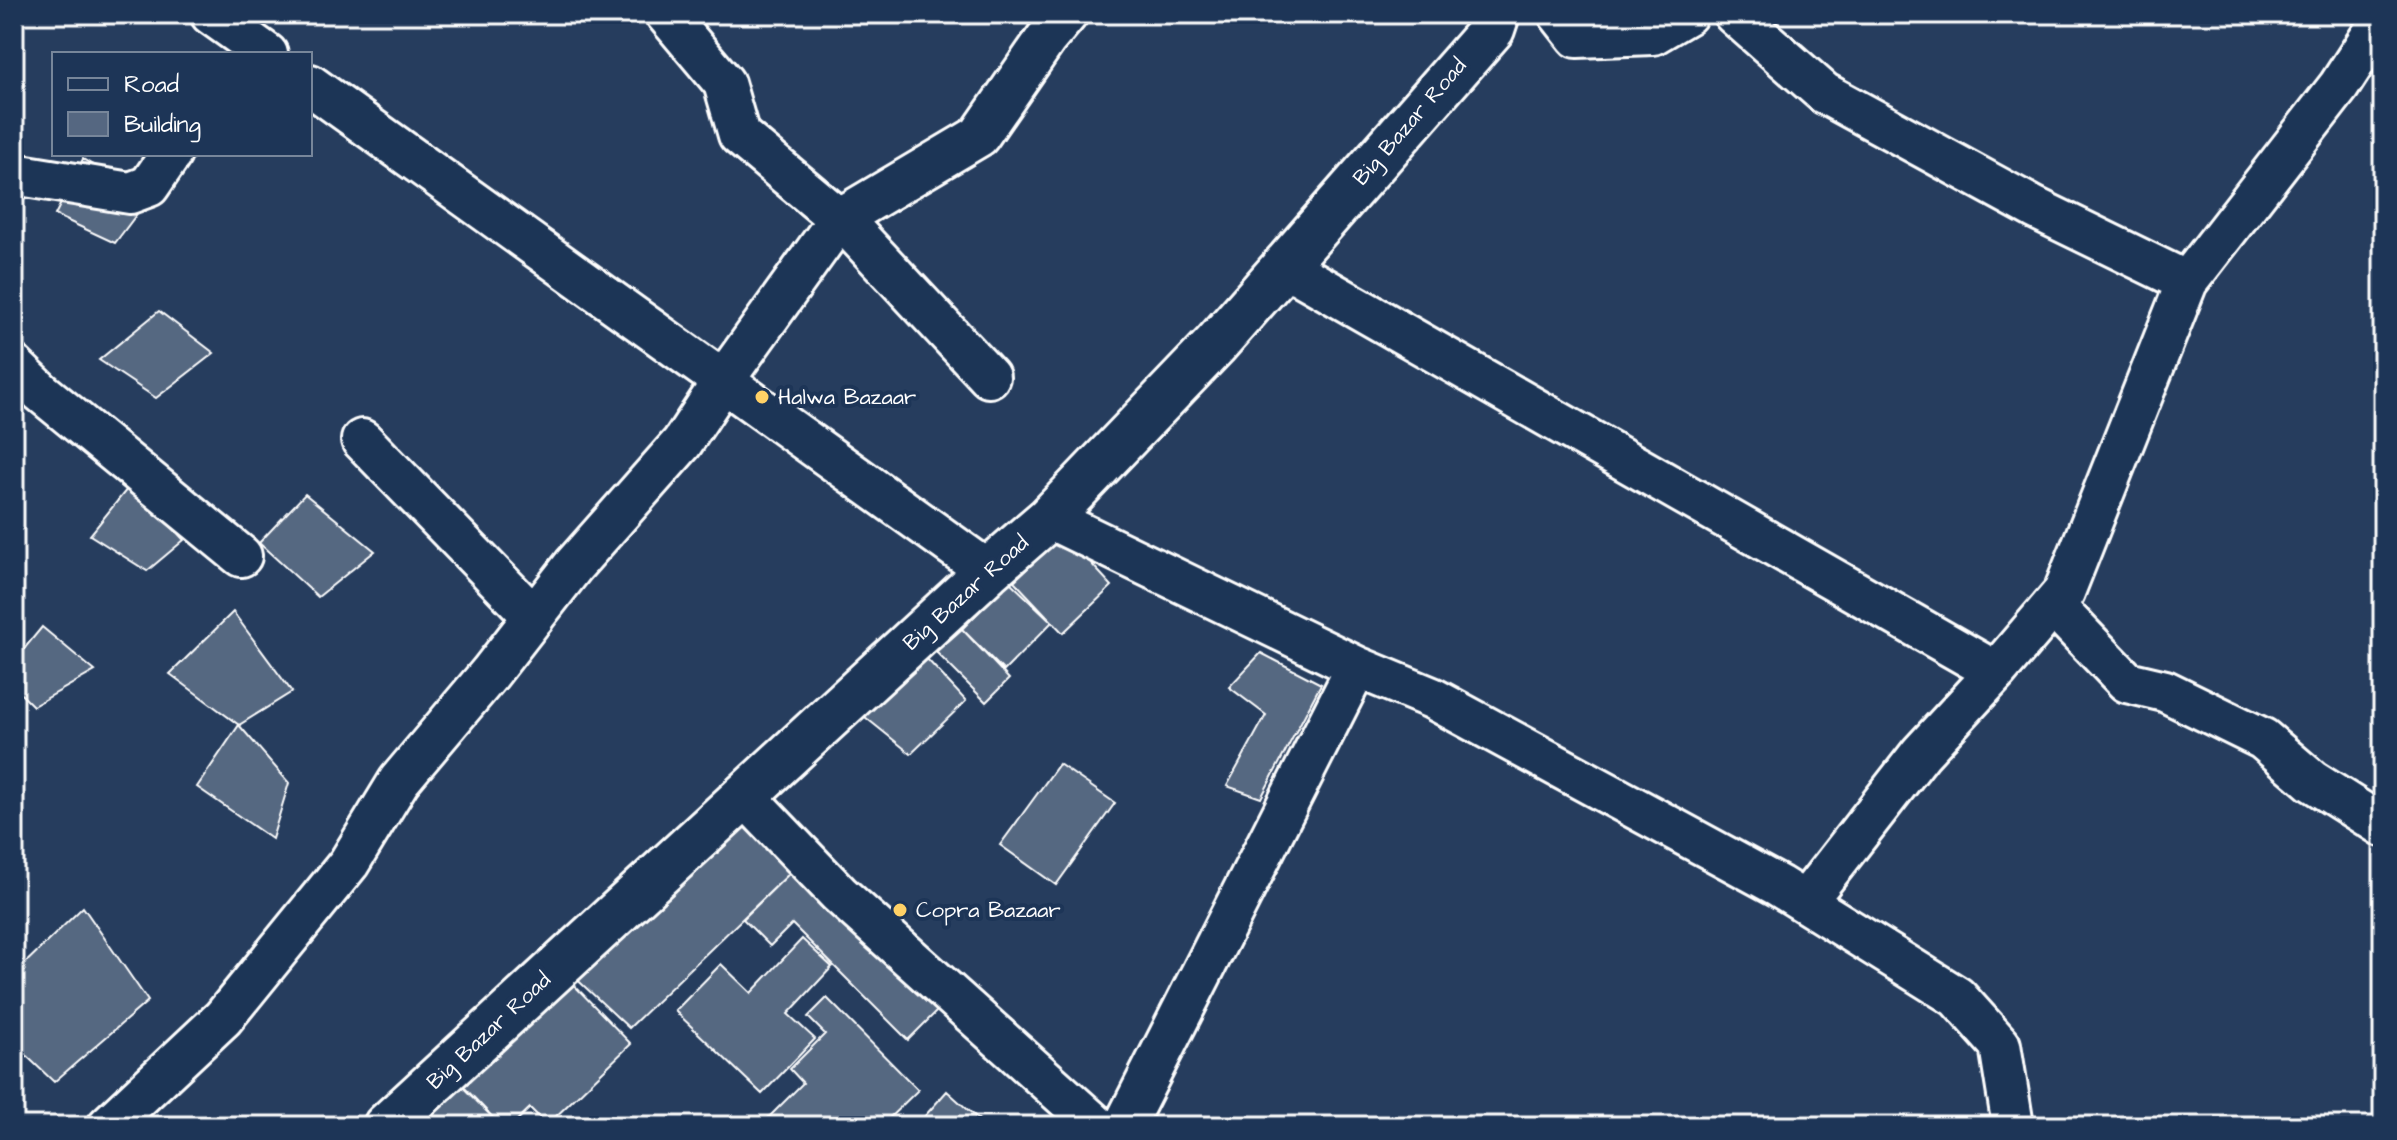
<svg xmlns="http://www.w3.org/2000/svg" width="2397" height="1140" viewBox="0 0 2397 1140" font-family="'Architects Daughter',sans-serif">
  <style>
    .building { fill: #556781; stroke: #fff; stroke-width: 2 }
    .lines { fill: none; stroke-linecap: round; stroke-linejoin: round }
    .minor-casing { stroke: #fff; stroke-width: 46 }
    .tertiary-casing { stroke: #fff; stroke-width: 50 }
    .minor { stroke: #1d3557; stroke-width: 40 }
    .tertiary { stroke: #1d3557; stroke-width: 44 }
    .poi-dot { fill: #ffd166; stroke: #1d3557; stroke-width: 3 }
    .labels { text-anchor: middle; dominant-baseline: central; stroke-width: 8; stroke-linejoin: round; paint-order: stroke }
    .street-label { font-size: 22px; fill: #fff; stroke: #1d3557 }
    .poi-label { font-size: 22px; fill: #fff; stroke: #1d3557; text-anchor: start }
  </style>
  <rect width="100%" height="100%" fill="#263d5e"/>
  <filter id="ink" filterUnits="userSpaceOnUse"><feTurbulence type="fractalNoise" baseFrequency=".0125" numOctaves="2"/><feDisplacementMap in="SourceGraphic" scale="16" xChannelSelector="R" yChannelSelector="G"/><feConvolveMatrix kernelMatrix="1 2 1 2 8 2 1 2 1" color-interpolation-filters="sRGB"/></filter>
  <g filter="url(#ink)">
    <path class="building" d="M83,159L148,199L115,243L55,215Z
      M159,311L214,353L156,398L99,360Z
      M131,484L184,540L147,571L90,535Z
      M305,494L375,551L318,597L259,543Z
      M1064,534L1112,586L1063,633L1014,581Z
      M1009,581L1052,622L1004,671L962,629Z
      M233,612L292,692L239,725L170,674Z
      M42,627L95,671L33,706L14,687V661Z
      M962,629L1009,679L986,702L936,652Z
      M1261,653L1321,684L1261,798L1227,786L1266,715L1229,687Z
      M927,659L966,701L911,754L860,713Z
      M239,725L289,783L272,839L197,787Z
      M1059,764L1115,803L1056,885L1000,845Z
      M744,813L796,867L629,1028L569,972Z
      M796,867L937,1011L908,1040L792,924L770,946L743,919Z
      M83,907L148,1001L54,1082L14,1044V974Z
      M802,939L832,967L788,1014L815,1039L762,1094L675,1011L721,964L751,993Z
      M570,981L631,1044L547,1125L530,1108L511,1126H501L462,1085Z
      M827,998L918,1090L881,1126H760L803,1083L790,1069L825,1034L808,1017Z
      M446,1070L501,1126H435L412,1102Z
      M947,1091L986,1126H916Z"/>
    <g class="lines">
      <g class="minor-casing">
        <path id="minor" d="M211,14L267,54
          M666,14L724,83L739,135L849,227L989,377
          M1559,14L1577,37L1653,34L1687,14
          M1734,14L1824,93L2035,208L2187,282
          M310,85L988,571
          M14,174L130,193L149,186L171,154
          M1283,265L1996,672
          M14,366L41,392L241,556
          M362,440L534,617
          M1049,518L1357,667L1432,698L1779,886L1957,997L2000,1045L2013,1126
          M2053,605L2127,682L2165,691L2263,739L2312,781L2383,826
          M744,795L839,894L1097,1126
          M1805,902L1921,753L1996,672L2064,592L2187,282L2339,86L2383,18
          M108,1126L223,1018L349,863L399,781L490,673L574,565L682,443L723,381L839,219L979,136L1046,39L1067,14
          M1124,1126L1357,667"/>
      </g>
      <g class="tertiary-casing">
        <path id="tertiary" d="M386,1126L988,571L1049,518L1215,345L1492,29L1497,14"/>
      </g>
      <use href="#minor" class="minor"/>
      <use href="#tertiary" class="tertiary"/>
    </g>
  </g>
  <g class="poi-dot">
    <circle cx="762" cy="397" r="8"/>
    <circle cx="900" cy="910" r="8"/>
  </g>
  <g class="labels">
    <g class="street-label">
      <text transform="translate(1410 122) rotate(-49)">Big Bazar Road</text>
      <text transform="translate(966 593) rotate(-42)">Big Bazar Road</text>
      <text transform="translate(489 1031) rotate(-43)">Big Bazar Road</text>
    </g>
    <g class="poi-label">
      <text x="778" y="397">Halwa Bazaar</text>
      <text x="916" y="910">Copra Bazaar</text>
    </g>
  </g>
  <rect width="2397" height="1140" fill="none" stroke="#1d3557" stroke-width="48"/>
  <rect x="24" y="24" width="2349" height="1092" fill="none" stroke="#fff" stroke-width="3" filter="url(#ink)"/>
  <rect x="52" y="52" width="260" height="104" fill="#1d3557" stroke="#77869a" stroke-width="2"/>
  <rect x="68" y="78" width="40" height="12" fill="#1d3557" stroke="#77869a" stroke-width="2"/>
  <text x="124" y="92" font-size="24" fill="#ffffff">Road</text>
  <rect x="68" y="112" width="40" height="24" fill="#556781" stroke="#77869a" stroke-width="2"/>
  <text x="124" y="132" font-size="24" fill="#ffffff">Building</text>
</svg>
